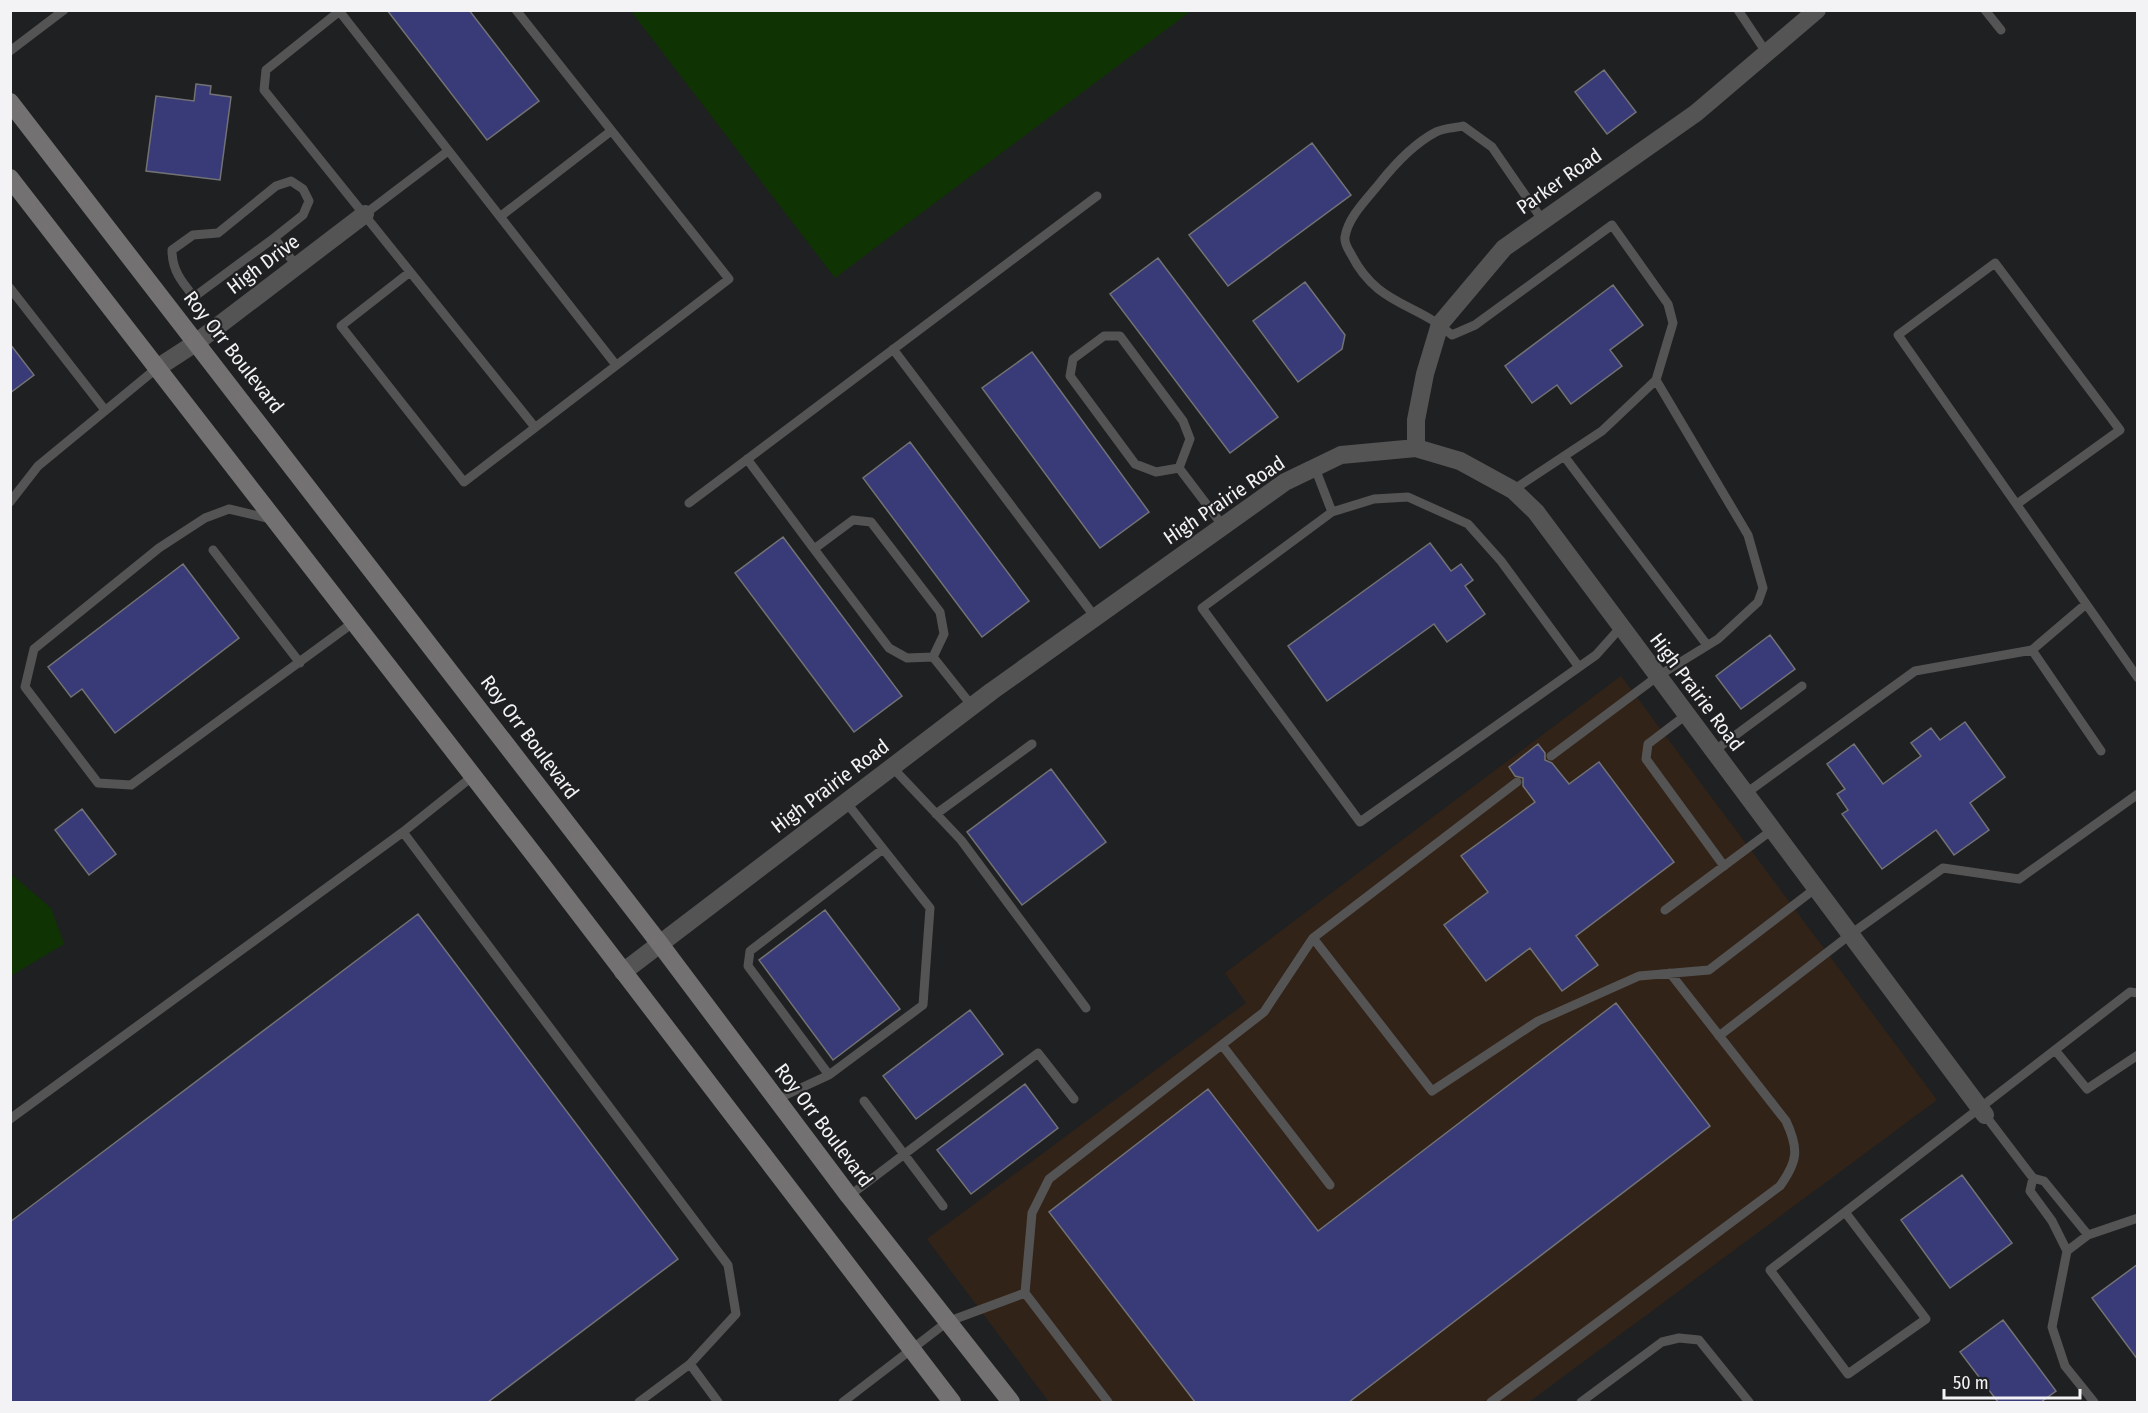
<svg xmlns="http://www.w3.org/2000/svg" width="2148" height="1413" viewBox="0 0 2148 1413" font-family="'Fira Sans Condensed',sans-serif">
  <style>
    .commercial { fill: #322318 }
    .green { fill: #103303 }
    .building { fill: #393a78; stroke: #727275; stroke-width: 1.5 }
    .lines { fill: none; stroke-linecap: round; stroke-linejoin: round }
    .lane { stroke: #555454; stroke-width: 9 }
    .street { stroke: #555454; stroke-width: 18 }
    .secondary { stroke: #737171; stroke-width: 18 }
    .labels { text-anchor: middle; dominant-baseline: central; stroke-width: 4.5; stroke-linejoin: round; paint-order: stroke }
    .street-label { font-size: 20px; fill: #f3f3f5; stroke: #1f2022 }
  </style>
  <rect width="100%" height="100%" fill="#1f2022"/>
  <path class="commercial" d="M1621,676L1937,1100L1529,1402H1049L927,1239L1246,1003L1225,973Z"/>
  <path class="green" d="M631,11H1191L835,278Z
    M11,874L51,908L64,944L11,976Z"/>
  <path class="building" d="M387,10H469L539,101L487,140Z
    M1604,70L1636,112L1607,134L1575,92Z
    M196,84L211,86L210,94L231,97L220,180L146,171L156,96L194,101Z
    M1312,143L1351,195L1228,286L1189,235Z
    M1158,258L1278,417L1230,453L1110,294Z
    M1305,282L1345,335L1342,349L1298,382L1253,321Z
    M1613,285L1643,325L1610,350L1622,366L1571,404L1557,385L1532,403L1505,366Z
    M10,344L34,375L10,393Z
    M1032,352L1149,512L1100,548L982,388Z
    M910,442L1029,601L982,637L863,478Z
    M783,537L902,696L854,732L735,573Z
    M1430,543L1451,571L1461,564L1473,580L1465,586L1485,614L1447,642L1434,624L1327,701L1288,646Z
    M183,564L239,638L115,733L82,689L71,697L48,667Z
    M1770,635L1795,669L1741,709L1716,676Z
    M1965,722L2005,777L1970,803L1989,830L1954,855L1936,830L1882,869L1842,814L1848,810L1837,794L1845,789L1827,764L1854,744L1883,784L1921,756L1911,743L1931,728L1940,740Z
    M1538,744L1545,753V760L1552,763L1569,784L1599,762L1674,862L1576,936L1598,965L1562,991L1530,948L1486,981L1444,925L1488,892L1461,856L1535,802L1523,786V778L1515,776L1509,767Z
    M1051,769L1106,842L1022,905L967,832Z
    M82,809L116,854L89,875L55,830Z
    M825,910L900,1009L833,1060L759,960Z
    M418,914L678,1259L488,1402H10V1222Z
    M1616,1003L1710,1126L1349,1402H1195L1049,1212L1208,1089L1318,1231Z
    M970,1010L1003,1054L916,1119L883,1076Z
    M1025,1084L1058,1128L971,1194L937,1150Z
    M1962,1175L2012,1243L1950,1288L1901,1220Z
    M2138,1264V1360L2092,1298Z
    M2003,1320L2056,1391L2041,1402H1998L1960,1352Z"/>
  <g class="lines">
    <path class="lane" d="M341,10L266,70L264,90L534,426
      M1738,10L1766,52
      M1985,10L2001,30
      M340,12L616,365
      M10,51L64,10
      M365,214L448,151
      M501,216L611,131
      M274,238L194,297C181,281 172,270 172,250L193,235L218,233L276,186L291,181L303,189L309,201L303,215L274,238L297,266
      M410,272L341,326L464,482L729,279L516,10
      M10,288L105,410
      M893,349L1095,617
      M1564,456L1707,645
      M747,459L814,549
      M1179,468L1156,472L1135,464L1070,376L1073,359L1104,336H1120L1183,421L1190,439L1179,468L1223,526
      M1315,468L1332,512
      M1513,490L1602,431L1656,380L1673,323L1668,304L1612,225L1475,325L1452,335C1416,302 1377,306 1351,254C1348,249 1344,243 1345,237C1348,217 1367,199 1379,184C1394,165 1415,143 1436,132C1444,128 1455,128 1463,126L1492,147L1543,221
      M10,502L38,466L157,368
      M689,503L1097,196
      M2017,504L2120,430L1995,263L1898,335L2138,678
      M271,519L229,509L205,518L159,548L34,649L25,687L98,783L131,785L354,622
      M213,550L300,663
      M2032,650L2086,604
      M933,657L907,658L889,648L814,549L853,520L871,522L940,612L944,634L933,657L972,706
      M1579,667L1501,561L1468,524L1408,497L1374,499L1332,512L1202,608L1360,822L1596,655L1621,627
      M1686,715L1648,744L1646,759L1724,866
      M1714,751L1802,686
      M1551,756L1658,676L1718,639L1758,602L1763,588L1748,535L1656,380
      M892,767L961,840L1086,1008
      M473,776L403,832L728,1265L736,1314L690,1364L718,1402
      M1745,794L1915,671L2032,650L2101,751
      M936,814L1032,744
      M1665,910L1772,830
      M1313,938L1432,1091L1538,1021L1639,976L1709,970L1816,888
      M1719,1036L1851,934L1943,868L2019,879L2138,794
      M1222,1045L1330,1185
      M2055,1050L2087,1089L2138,1055
      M829,1075L748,966L750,951L883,849
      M777,1099L829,1075L923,1005L930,908L846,802
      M864,1101L943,1206
      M1985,1115L2033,1178L2044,1181L2088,1235
      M10,1119L403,832
      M2033,1178L2030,1191L2052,1221L2067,1251L2052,1327L2065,1366L2094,1402
      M849,1196L1038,1053L1074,1099
      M1845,1212L1926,1319L1848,1374L1770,1270C1890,1177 2011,1085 2130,992L2138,993
      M2067,1251L2088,1235L2138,1218
      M1025,1293L1032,1213L1049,1179L1264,1012L1313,938L1517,782
      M639,1402L690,1364
      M843,1402L947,1322L1025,1293L1108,1402
      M1491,1402L1780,1186C1798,1161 1799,1149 1786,1121L1670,973
      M1581,1402L1662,1342L1679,1338L1699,1340L1749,1402"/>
    <path class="street" d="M157,368L197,342L365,214
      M1416,448V420L1425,374L1440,324L1504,248L1696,113L1817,10
      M623,972L992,691L1285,482L1341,455L1416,448L1460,461L1513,490L1536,512L1985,1115"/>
    <path class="secondary" d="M10,102L660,944L849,1196L1011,1402
      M10,178L542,865L952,1402"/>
  </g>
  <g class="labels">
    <g class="street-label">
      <text transform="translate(1559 181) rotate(-35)">Parker Road</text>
      <text transform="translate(263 264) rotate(-37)">High Drive</text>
      <text transform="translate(234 352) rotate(52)">Roy Orr Boulevard</text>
      <text transform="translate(1224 500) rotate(-34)">High Prairie Road</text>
      <text transform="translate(1697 692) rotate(53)">High Prairie Road</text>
      <text transform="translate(530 737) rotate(53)">Roy Orr Boulevard</text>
      <text transform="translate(830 786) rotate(-37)">High Prairie Road</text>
      <text transform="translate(824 1125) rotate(53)">Roy Orr Boulevard</text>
    </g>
  </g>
  <rect width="2148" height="1413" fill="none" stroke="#f3f3f5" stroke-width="24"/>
  <path d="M1944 1389v9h136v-9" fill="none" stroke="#f3f3f5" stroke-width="3"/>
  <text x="1953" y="1389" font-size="18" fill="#f3f3f5" stroke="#1f2022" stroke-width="4.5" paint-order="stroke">50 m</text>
</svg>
